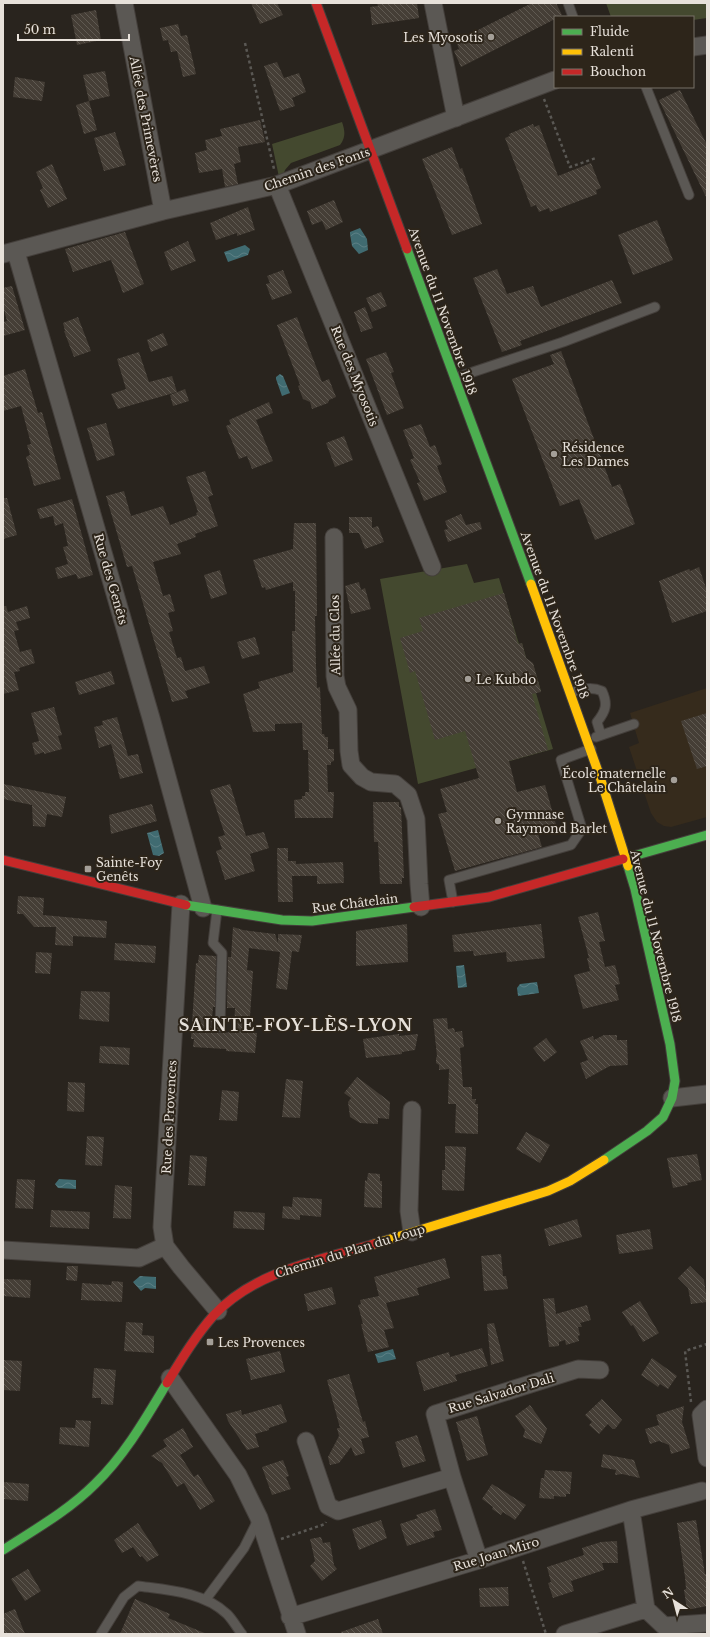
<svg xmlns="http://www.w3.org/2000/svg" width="710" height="1637" viewBox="0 0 710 1637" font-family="'Libre Baskerville',serif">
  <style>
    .built { fill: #362b1c }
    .green { fill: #44492f }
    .water { fill: url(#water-waves) }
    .building { fill: url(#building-back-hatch) }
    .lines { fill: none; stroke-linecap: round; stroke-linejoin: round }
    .lane-casing { stroke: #443f3b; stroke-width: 11 }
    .street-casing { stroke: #443f3b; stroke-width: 19 }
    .fast-casing { stroke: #443f3b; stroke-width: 11 }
    .slow-casing { stroke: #443f3b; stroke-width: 11 }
    .jam-casing { stroke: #443f3b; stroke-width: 11 }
    .path { stroke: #5a5854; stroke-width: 2.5; stroke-dasharray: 3 3; stroke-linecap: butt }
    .lane { stroke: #5b5854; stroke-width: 9 }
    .street { stroke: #5b5854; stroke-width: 17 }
    .fast { stroke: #4caf50; stroke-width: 9 }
    .slow { stroke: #ffc107; stroke-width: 9 }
    .jam { stroke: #c62828; stroke-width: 9 }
    .poi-dot { fill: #a49f98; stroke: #2d251a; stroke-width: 1.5 }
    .labels { text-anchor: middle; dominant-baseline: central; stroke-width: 4; stroke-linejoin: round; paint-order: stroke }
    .poi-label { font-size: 12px; fill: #e7e1da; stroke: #2d251a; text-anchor: start }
    .street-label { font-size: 12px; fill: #e7e1da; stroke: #2d251a }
    .district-label { font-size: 16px; font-weight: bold; letter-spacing: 1px; fill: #e7e1da; stroke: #2d251a }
  </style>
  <defs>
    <pattern id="water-waves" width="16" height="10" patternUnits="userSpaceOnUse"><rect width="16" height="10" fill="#406b71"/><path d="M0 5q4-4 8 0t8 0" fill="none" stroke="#5c8085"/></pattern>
    <pattern id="building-back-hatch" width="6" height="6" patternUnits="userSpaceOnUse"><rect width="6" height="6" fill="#453e36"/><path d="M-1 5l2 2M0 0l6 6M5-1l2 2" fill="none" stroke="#605a52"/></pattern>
  </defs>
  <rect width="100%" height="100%" fill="#29241e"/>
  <path class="built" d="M707,688V817L671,827L664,826L657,822L651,813L629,747L639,743L630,713Z"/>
  <path class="green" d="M606,3H707V18L693,20V17H611Z
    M342,122C345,131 346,137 340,145L291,163L285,170L283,176L279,177L272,144Z
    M467,564L474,583L499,578L519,644L522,643L527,661L525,666L533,664L541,691L536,693L553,749L477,770L476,768L418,784L380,579Z"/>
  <path class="water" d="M360,228L367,239L368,250L359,254L352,246L350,234V232Z
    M245,245L250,249L248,255L228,262L224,252Z
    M280,374L283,376L290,393L282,396L276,379V377Z
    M158,830L164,853L159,856L153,855L147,833Z
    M464,965L467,987L458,988L456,966Z
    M537,982L539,993L518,996L517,988L520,984Z
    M59,1179L76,1180V1189L58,1188L55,1184Z
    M140,1276L156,1277V1289L145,1288L141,1291L133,1282Z
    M393,1349L396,1359L378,1363L375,1354Z"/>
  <path class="building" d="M251,3H277L283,15L260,24Z
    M377,3H417L419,18L372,25L370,7L378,6Z
    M532,3H556L562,15L555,17V19L461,67L454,51L459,49L456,41Z
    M96,10L101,40L77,45L71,15Z
    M178,24L181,36L187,35L196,74L183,77L177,51L171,52L168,40L163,41L160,28Z
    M277,62L284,78L299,73L306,92L292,98L295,106L280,111L264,66Z
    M105,71L110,96L89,101L83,75Z
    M15,77L45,82L42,101L13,97Z
    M680,90L707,145V199L659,100Z
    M89,101L97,130L84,134L76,105Z
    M260,120L265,142L238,147L241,162L234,164L238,184L225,187L222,169L199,173L195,153L207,150L205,140L222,136L220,129Z
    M533,124L534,127L539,125L558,176L591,163L601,188L596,190L597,194L550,212L549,208L539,212L536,205L531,207L505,138L510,136L509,134Z
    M115,132L126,165L104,171L94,138Z
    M452,147L460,169L462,168L482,224L452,235L422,159Z
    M52,164L67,199L48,208L40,190L43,188L36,172Z
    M334,200L343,222L326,230L322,221L312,225L307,211Z
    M248,207L255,230L237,236V233L216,240L210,223Z
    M657,220L673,260L633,275L618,235Z
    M125,232L144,284L123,293L111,260L73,272L65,249Z
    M188,241L196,261L171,271L164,252Z
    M497,269L507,294L533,286L541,307L612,280L622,303L520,341L522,345L502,352L473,278Z
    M283,270L292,293L272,300L266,284L270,283L267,276Z
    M12,286L25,330L3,336V322L7,321L3,306V288Z
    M381,292L387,306L372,312L366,298Z
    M365,307L373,328L361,332L354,312Z
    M78,317L91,351L74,357L64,331H65L63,323Z
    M297,317L322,382L329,379L336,397L329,400L328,403L312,409L310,402L303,399L298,386L300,385L277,325Z
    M163,333L168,345L151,352L147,340Z
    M561,351L612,487L620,484L635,524L595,540L579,499L560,506L512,379L554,364L550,355Z
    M139,352L149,382L172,376L177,392L118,409L111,394L126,389L117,359Z
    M386,352L394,372L391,373L404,408L387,415L366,359Z
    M25,369L38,413L42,412L61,479L34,486L26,457L30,455L27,445L31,444L21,406L3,411V376Z
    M185,389L189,401L173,406L170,395Z
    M269,402L273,413L256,420L273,461L252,469L247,456L239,459L226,426L231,424L229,420Z
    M106,423L115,455L97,461L87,428Z
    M421,424L430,447L435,445L442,464L437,466L447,492L424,501L417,483L420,482L410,460L414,458L403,430Z
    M344,436L353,460L335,467L326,443Z
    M205,471L213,495L208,497L218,526L195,534L196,537L177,544L181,554L153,562L163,596L170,594L175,611L168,613L173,631L169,632L177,658L181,657L185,671L204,666L210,683L185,691L188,698L172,702L132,566L127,567L106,496L124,491L131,516L163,506L170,525L197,515L196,513L198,512L186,477Z
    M3,498H7L17,535L3,539Z
    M72,499L93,575L78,579L76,574L58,579L55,568L68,564L63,547L68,546L63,523L55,526L53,516L40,519L37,509Z
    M461,514L466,525L480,522L482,529L448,542L444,530L448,529L445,521Z
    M349,517H372V528L378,526L384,542L365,549L359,533H349Z
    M294,523H316L317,616H315L316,666L317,688L320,687L322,734H324L325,737H328V749H334V761L331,762V765H327L328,792H334L333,818H295L294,800L302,799V796H305V792H309L308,750H303L302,723L275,724V731L253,732L243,694L260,688L258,682L293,672L292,631H295V591H293V582L266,590L265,587L262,588L253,560L293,549Z
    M699,567L707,591V611L672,623L659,581L689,569L690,571Z
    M220,570L227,594L211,599L204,575Z
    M359,582L361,590L365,588L371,609L351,614L345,586Z
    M504,593L518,644L522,643L526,658L533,663L541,692L532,694L548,750L509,761L517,792L545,785L557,828L538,834L542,847L455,871L438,814L447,812L440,789L479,778L465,731L435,740L415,671L410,673L400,638L423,631L419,618Z
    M3,606H6L8,612L27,606L30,618L16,622L19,630L14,631L20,652L31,649L35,663L19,668L20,671L14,672L19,690L3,694Z
    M255,637L260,654L242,659L237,642Z
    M111,671L115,684L79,695L75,682Z
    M54,707L62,735L58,736L62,749L44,754V752L35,755L32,743L39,741L31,713Z
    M707,713V766L697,769L681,721Z
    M117,717L128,756L138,754L143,773L120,779L112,747L111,744L99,748L94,727L103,725L102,721Z
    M3,784L66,797L62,817L47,814L45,827L33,826L32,805L3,799Z
    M230,784L246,836L264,832L269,848L250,854L255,871L225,880L216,851L222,849L218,837L225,835L210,790Z
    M373,802H399V807H401L404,878H402V884H380L378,842H374Z
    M152,804L157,821L111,834L109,815Z
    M277,848H288V861H296V864L343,862L344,883L317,884V876H292L293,902H278Z
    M18,896L44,898L43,915L107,921L106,938L73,936V946L55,945L56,927H34L23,914H17Z
    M598,912L605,941L599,942L605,967L615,965L620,984L615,985L619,1000L583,1009L574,975L590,971L587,958H589L578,917Z
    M407,924L408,962L356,966V931Z
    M541,924L545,958L507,962L506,952L474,956L473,951L454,952L452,935Z
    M233,927L243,930L275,934L278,943V934L302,935L299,952L292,951L287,990L276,988L280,952L249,948L247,970L253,971L249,1032L257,1033L255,1053L226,1051V1049L193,1047L194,1039H191L196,963H198L199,955L216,956L215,1007H213L211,1031L219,1033L234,1032L235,1008H227L228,957H231Z
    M115,943L156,946L155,963L114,960Z
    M36,952L52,953L50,974L35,973Z
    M81,991L110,992L109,1022L79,1019Z
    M447,1018L448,1029L454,1028L455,1032L462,1031L464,1047L460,1048L463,1087H472V1099H476L475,1104H478V1134L455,1133L456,1104H448L449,1069L439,1070V1065L436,1063V1058L437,1056L433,1019Z
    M399,1034V1036L418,1034L415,1050L402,1052V1054L366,1058L363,1039Z
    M604,1035H617V1040H627L628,1065L610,1066L586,1079L580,1063L588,1060L580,1041L593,1036L594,1040Z
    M546,1038L557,1052L544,1062L533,1048Z
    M100,1046L130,1048L129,1065L99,1063Z
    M357,1077L390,1102L389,1119L378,1118V1124L360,1123L350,1117L348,1102L351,1098L344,1093Z
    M286,1079L303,1081L300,1118L282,1117Z
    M68,1082L85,1083L84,1112L67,1111Z
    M222,1090L239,1092L237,1121L219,1120Z
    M526,1132L550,1145L540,1163L516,1149Z
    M87,1136L104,1137L102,1166L85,1165Z
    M445,1146L466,1147L464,1191L442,1190V1170H445Z
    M697,1154L702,1180L687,1183L688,1185L673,1188L667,1158Z
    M190,1155L207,1157L205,1186L188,1185Z
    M368,1173L380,1174V1181H382V1208L364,1207L365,1180L367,1181Z
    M17,1179L35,1180L33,1209L15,1208Z
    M115,1185L132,1187L131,1219L113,1218Z
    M293,1197L322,1199L321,1217L300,1215V1220L282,1218L283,1206L292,1207Z
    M51,1210L90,1212L89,1229L50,1227Z
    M234,1211L265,1213L264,1230L233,1228Z
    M577,1219L582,1237L549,1246L544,1229Z
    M650,1229L653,1249L619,1254L616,1235Z
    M501,1254L503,1276H506L508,1289L484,1291L481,1256Z
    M445,1258L450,1278L417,1288L419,1295L386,1303L394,1328L384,1330L389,1347L368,1352L361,1324H363L358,1305L361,1304L360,1300L379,1296L374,1277Z
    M67,1266H78L77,1281L66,1280Z
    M690,1266L704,1280L707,1302L691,1304L688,1288L678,1278Z
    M3,1279L31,1280L30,1298L3,1296Z
    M112,1281L123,1282L122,1302L81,1300L82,1283L111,1285Z
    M332,1287L336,1304L308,1311L304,1294Z
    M554,1298L556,1314L587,1305L591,1320L580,1323L582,1327H578L580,1335L578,1336L579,1341L566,1345L565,1340L559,1342V1346L549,1347L543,1299Z
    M640,1301L659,1333L643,1342L633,1325L631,1326L622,1312Z
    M126,1322L143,1323L142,1335L154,1336V1353L124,1351Z
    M494,1323L504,1361L491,1365L487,1324Z
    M482,1348L488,1366L455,1375L457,1381L424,1391L416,1362L449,1352L450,1357Z
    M280,1351L285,1372L251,1380L246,1359Z
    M652,1358L677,1376L668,1389L660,1384L658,1387L641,1375Z
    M3,1360L22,1361L20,1391L3,1390Z
    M94,1368L116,1370L113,1405L101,1404V1398H92Z
    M349,1374L363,1422L365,1421L369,1437L361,1439L365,1453L355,1456L351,1447L339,1463L330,1465L328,1457L339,1436L337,1428H340L327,1380Z
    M602,1399L622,1420L615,1429H613L608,1424L599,1434L589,1425L592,1422L585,1415Z
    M281,1404L287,1422L269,1428V1430L255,1434L259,1447L247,1450L228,1421L226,1414L241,1410L242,1415Z
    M530,1405L547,1429L541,1444L523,1437L525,1430L515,1416Z
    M684,1406L682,1422L690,1448L671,1454L669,1445L659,1441L650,1444L645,1429L659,1425L656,1415Z
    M477,1416L488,1455L467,1461L456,1422Z
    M76,1420L91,1421L89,1447L59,1444L60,1427L75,1428Z
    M183,1428L193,1447L180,1455L194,1477L198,1474L215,1501L200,1510L184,1483L177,1487L162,1463L151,1456L167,1446L163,1440Z
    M417,1435L426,1461L403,1468L395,1442Z
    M603,1454L634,1460L640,1478L622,1474L615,1475L616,1470L601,1467Z
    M283,1460L289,1476L286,1477L291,1489L272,1495L262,1467Z
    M545,1470L572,1472L570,1494H566V1497L554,1496V1499L539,1498L541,1478H544Z
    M3,1482L29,1484L28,1501L3,1499Z
    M492,1484L526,1505L515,1520L503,1512L501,1515L492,1509L493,1507L482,1499Z
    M435,1509L442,1530L433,1532L435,1537L407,1546L400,1524L418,1518L416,1515Z
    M381,1520L387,1538L359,1550L352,1529Z
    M696,1520L705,1574H707V1606L687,1610L684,1590L686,1589L685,1577L677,1523Z
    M138,1523L159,1555L147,1562L142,1556L140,1557L133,1547L122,1553L114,1540Z
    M321,1537L323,1543L330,1542L334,1565L337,1569L322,1581L310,1566L315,1561L310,1539Z
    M617,1541L618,1563H602L604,1570L571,1581L574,1591L553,1598L548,1583L551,1582L547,1567L584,1555L582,1548L601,1542Z
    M28,1569L41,1591L25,1601L11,1579Z
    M508,1587L509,1606L480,1607L479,1588Z
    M135,1599L170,1614L168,1618L207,1634H120Z
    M15,1609L25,1634H3V1614Z
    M378,1619L383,1634H341V1632Z"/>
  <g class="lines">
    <g class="lane-casing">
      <path id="lane" d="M568,3L573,17
        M646,87L689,195
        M455,378L563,342L655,307
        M571,693C582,689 591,686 602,691C608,704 606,711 597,722L601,735
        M596,737L634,724
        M453,902L449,880L571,845L582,829L561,760L591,749
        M217,910L213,943L222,953L220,1027
        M206,1599L244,1548L259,1518
        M101,1634L124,1597L138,1586C168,1590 204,1592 227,1614C233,1620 237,1628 242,1634"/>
    </g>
    <g class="street-casing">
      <path id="street" d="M124,3L163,211
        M433,3L456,118
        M693,47L707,45
        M277,185L432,567
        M16,252L151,718L203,908
        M3,254L163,211L277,185L555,80
        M334,537L335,676L337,687L348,710L349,751L351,765L362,777L371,782L395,784L408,795L416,819L419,884L421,907
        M181,904L162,1227L165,1246L181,1267L218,1311
        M672,1098L707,1094
        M412,1110L409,1211L412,1232
        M3,1250L139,1258L165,1246
        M170,1378L238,1475L259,1518L297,1634
        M707,1409L701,1415L707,1458
        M306,1441L328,1506L338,1511L452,1477
        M631,1510L646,1609L664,1626L707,1623
        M479,1560L452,1477L435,1414L578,1369L600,1370
        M290,1617L479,1560L631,1510L702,1491
        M565,1634L646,1609"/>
    </g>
    <g class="fast-casing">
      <path id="fast" d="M407,249L531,584
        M623,859L707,835
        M186,905L282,920L312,921L414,907
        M604,1160L647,1131L663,1117L672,1098L675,1081L670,1044L635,889L628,866
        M3,1550C34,1530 68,1511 95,1484C125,1455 146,1418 167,1383"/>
    </g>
    <g class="slow-casing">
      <path id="slow" d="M531,584L600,777L628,866
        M374,1244L548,1191L570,1181L604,1160"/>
    </g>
    <g class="jam-casing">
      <path id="jam" d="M316,3L407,249
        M3,860L186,905
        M414,907L489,897L623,859
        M167,1383C181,1360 196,1335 214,1315C255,1271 320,1260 374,1244"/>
    </g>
    <path class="path" d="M245,43L274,169
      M544,99L570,167L596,158
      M691,1402L685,1351L707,1344
      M281,1539L325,1524L326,1522
      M523,1561L546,1634"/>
    <use href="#lane" class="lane"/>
    <use href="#street" class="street"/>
    <use href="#fast" class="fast"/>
    <use href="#slow" class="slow"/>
    <use href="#jam" class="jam"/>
  </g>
  <g class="poi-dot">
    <circle cx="491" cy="37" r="4"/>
    <circle cx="554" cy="454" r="4"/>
    <circle cx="468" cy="679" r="4"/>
    <circle cx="674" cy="780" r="4"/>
    <circle cx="498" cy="821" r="4"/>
    <rect x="84" y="865" width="8" height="8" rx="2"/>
    <rect x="206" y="1338" width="8" height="8" rx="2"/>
  </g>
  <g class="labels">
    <g class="poi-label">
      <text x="483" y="37" text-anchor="end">Les Myosotis</text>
      <text x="562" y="447">Résidence<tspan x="562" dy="14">Les Dames</tspan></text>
      <text x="476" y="679">Le Kubdo</text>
      <text x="666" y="773" text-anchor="end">École maternelle<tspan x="666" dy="14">Le Châtelain</tspan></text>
      <text x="506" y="814">Gymnase<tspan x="506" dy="14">Raymond Barlet</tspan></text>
      <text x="96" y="862">Sainte-Foy<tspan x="96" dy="14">Genêts</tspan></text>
      <text x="218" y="1342">Les Provences</text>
    </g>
    <g class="street-label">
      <text transform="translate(146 119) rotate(79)">Allée des Primevères</text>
      <text transform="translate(317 169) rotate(-19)">Chemin des Fonts</text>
      <text transform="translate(443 311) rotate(70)">Avenue du 11 Novembre 1918</text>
      <text transform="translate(355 376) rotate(68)">Rue des Myosotis</text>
      <text transform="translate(111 579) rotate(74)">Rue des Genêts</text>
      <text transform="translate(555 615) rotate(70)">Avenue du 11 Novembre 1918</text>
      <text transform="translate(335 635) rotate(-91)">Allée du Clos</text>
      <text transform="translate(355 903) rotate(-7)">Rue Châtelain</text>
      <text transform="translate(656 936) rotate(76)">Avenue du 11 Novembre 1918</text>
      <text transform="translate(169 1117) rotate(-87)">Rue des Provences</text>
      <text transform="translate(350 1251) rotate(-17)">Chemin du Plan du Loup</text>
      <text transform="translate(501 1393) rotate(-17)">Rue Salvador Dali</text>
      <text transform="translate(496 1554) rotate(-17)">Rue Joan Miro</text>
    </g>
    <g class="district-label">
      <text x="296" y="1025">SAINTE-FOY-LÈS-LYON</text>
    </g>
  </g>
  <rect width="710" height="1637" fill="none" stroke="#e7e1da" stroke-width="8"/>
  <rect x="554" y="16" width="140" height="72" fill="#2d251a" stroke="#777067"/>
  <rect x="562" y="29" width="20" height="6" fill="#4caf50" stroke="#777067"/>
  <text x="590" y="36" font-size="12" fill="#e7e1da">Fluide</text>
  <rect x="562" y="49" width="20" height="6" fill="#ffc107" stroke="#777067"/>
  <text x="590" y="56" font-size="12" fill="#e7e1da">Ralenti</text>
  <rect x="562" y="69" width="20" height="6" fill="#c62828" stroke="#777067"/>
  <text x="590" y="76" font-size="12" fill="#e7e1da">Bouchon</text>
  <g transform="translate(674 1601) rotate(324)" stroke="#2d251a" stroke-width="3" paint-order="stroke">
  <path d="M0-3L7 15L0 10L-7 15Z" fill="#e7e1da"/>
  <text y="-6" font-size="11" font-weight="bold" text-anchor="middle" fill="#e7e1da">N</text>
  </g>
  <path d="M18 34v6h111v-6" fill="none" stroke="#e7e1da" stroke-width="2"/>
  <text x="24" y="34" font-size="12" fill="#e7e1da" stroke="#2d251a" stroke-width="3" paint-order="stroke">50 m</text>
</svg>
